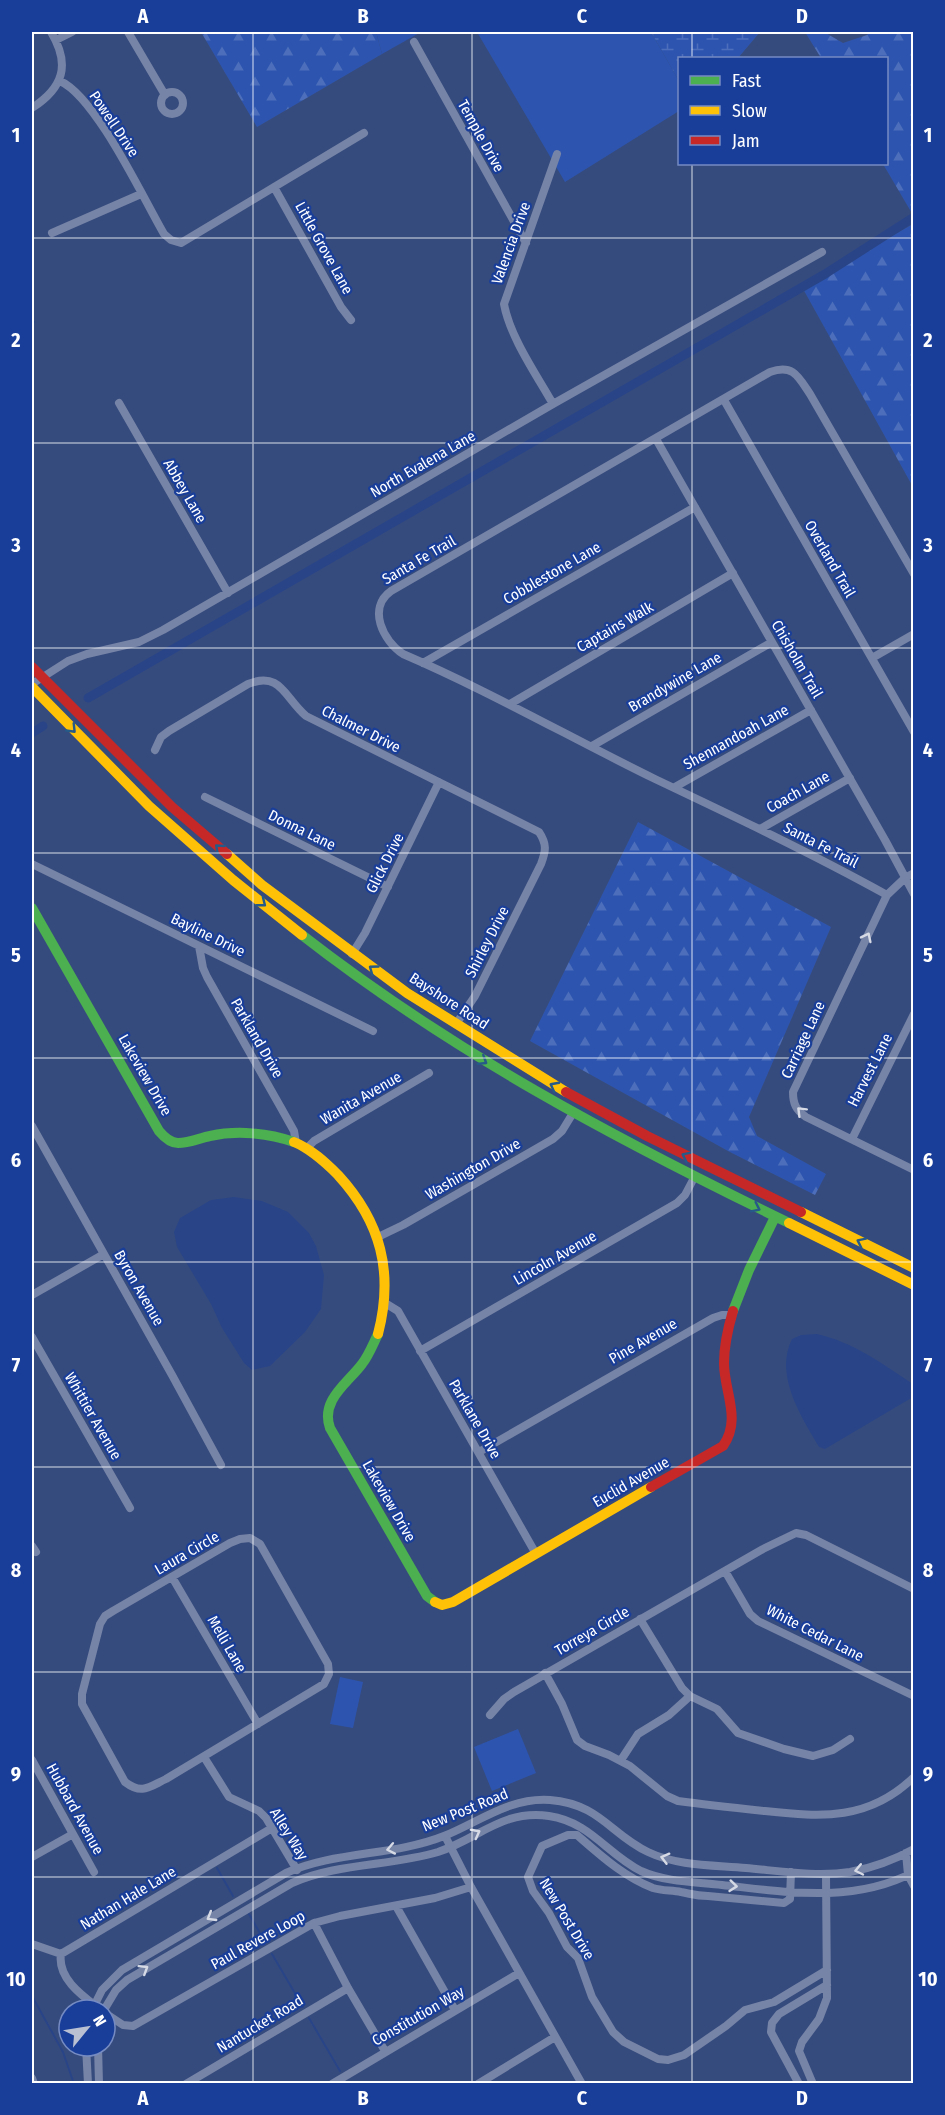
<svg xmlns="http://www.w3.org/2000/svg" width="945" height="2115" viewBox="0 0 945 2115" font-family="'Fira Sans Condensed',sans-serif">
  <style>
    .green { fill: #2d55af }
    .forest { fill: url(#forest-firs) }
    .wetland { fill: url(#wetland-marsh) }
    .water { fill: #294588 }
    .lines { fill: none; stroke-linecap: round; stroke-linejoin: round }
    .stream { stroke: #294588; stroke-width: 2 }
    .canal { stroke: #294588; stroke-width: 9 }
    .street { stroke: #7684a7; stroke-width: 8 }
    .fast { stroke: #4caf50; stroke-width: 10 }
    .slow { stroke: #ffc107; stroke-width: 10 }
    .jam { stroke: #c62828; stroke-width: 10 }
    .oneway { stroke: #265a88 }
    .oneway2 { stroke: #d6dae5 }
    .grid { fill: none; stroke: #fff; stroke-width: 1.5; stroke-opacity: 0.55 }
    .labels { text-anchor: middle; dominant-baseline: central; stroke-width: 4.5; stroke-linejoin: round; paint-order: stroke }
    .street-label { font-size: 15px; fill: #fff; stroke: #193e9a }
    .neatline { fill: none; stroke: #fff; stroke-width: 2 }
    .grid-label { font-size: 20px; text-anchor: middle; font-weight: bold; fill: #fff }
  </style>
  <defs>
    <pattern id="forest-firs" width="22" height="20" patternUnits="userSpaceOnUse" patternTransform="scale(1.5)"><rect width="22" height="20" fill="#2d55af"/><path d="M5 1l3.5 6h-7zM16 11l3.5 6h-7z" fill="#4c6ebb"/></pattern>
    <pattern id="wetland-marsh" width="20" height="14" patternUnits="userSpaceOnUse" patternTransform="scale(1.5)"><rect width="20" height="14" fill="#2d55af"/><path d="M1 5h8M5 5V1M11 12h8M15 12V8" fill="none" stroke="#4c6ebb"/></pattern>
  </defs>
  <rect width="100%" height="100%" fill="#364b7d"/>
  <path class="green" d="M376,32H421L382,54Z
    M477,32H651L679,81V111L565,182Z
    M340,1677L363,1682L353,1728L330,1724Z
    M518,1729L536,1773L492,1791L474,1747Z"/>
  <path class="forest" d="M201,32H376L382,54L257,127Z
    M805,32H824L843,43L867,35L870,32H913V215L883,164H886V58H821Z
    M913,224V487L802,287Z
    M638,822L831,927L749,1117L757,1136L826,1174L815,1195L728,1151L530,1041Z"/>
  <path class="wetland" d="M651,32H760L738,58H680L679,81Z"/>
  <path class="water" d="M234,1197L262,1201L288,1212L309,1233L316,1246L324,1275L321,1309L305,1332L270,1366L252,1370L244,1363L222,1328L211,1304L177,1247L174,1232L180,1218L211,1200Z
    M817,1334C853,1342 883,1364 913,1384V1397L825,1449L819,1447C801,1416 774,1375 792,1339L801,1335Z"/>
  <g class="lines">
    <path class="stream" d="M32,323L34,322
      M217,1868L233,1896
      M249,1914L265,1942
      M272,1954L303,2007
      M32,1996L63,2052L74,2084
      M309,2018L340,2071
      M346,2082L347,2084"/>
    <path class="canal" d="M88,698L825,274L914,217
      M32,733L43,726"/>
    <path class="street" d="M128,32L165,95
      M56,40L72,32
      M414,42L526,243
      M60,81C96,97 143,198 164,234L171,240L181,243L364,133
      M161 103a11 11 0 1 1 22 0a11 11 0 1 1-22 0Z
      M32,108C63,88 71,65 51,32
      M274,187L341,307L351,320
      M52,233L141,194
      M724,400L914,732
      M119,403L228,593
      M553,404C536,374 510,337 504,304L557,154
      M656,439L885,840L914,894
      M872,658L914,634
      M423,663L695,507
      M32,684L68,661L87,654L139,642L163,630L553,404L822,252
      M510,704L733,573
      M592,746L772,642
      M155,750L161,737L169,731L248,684C281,671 284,697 306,716L539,832C547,844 546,851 541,864L475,996L456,1024
      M675,787L811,710
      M205,797L388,887
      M760,829L850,778
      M32,864L373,1031
      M914,873L905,878L887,895L793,1092C793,1104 796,1110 806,1117L914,1170
      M887,895C811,853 733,816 655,779C571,738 489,691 403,654C383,641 367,608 391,591L770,372C793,364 798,376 810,394L914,574
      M199,946L203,968L207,977L280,1106L294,1131L296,1143
      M352,954L365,933L439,782
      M32,1126L172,1375L221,1465
      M852,1139L914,1014
      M307,1148L314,1141L429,1073
      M378,1237L403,1225L553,1139L562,1131L573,1113
      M32,1295L104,1254
      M385,1303L398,1311L536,1554
      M32,1337L130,1508
      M420,1351L677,1203L685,1195L694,1178
      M479,1452L713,1318L722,1315H731
      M250,1538L260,1544L328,1664L329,1674L324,1684L166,1779C149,1787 142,1795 125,1782L82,1704V1694L100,1624L105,1616L113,1611L230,1543L240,1539Z
      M32,1546L36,1552
      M725,1571L750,1614L758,1621L914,1696
      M172,1577L258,1724
      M640,1619L682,1688L690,1696L717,1709L738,1733L784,1749L813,1756L833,1750L850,1739
      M545,1673L562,1704L577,1740L585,1746L609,1755L630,1766L667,1796L678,1801C707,1805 736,1808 765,1811C822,1817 869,1821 914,1777
      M490,1715L504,1699L514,1692L763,1549L796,1533L806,1535L914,1589
      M204,1757L229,1797L259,1811L266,1818L297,1870
      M32,1760L94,1872
      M621,1760L638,1734L669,1715L690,1696
      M445,1836L471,1887L582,2084
      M906,1853L908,1875L914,1886
      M32,1857L73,1834
      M791,1872L790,1899L784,1903L708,1896C695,1896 692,1894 681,1892C672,1890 662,1891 653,1888C624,1877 600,1855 577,1835H568L542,1846L528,1877L533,1891L549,1913L567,1947L578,1958L592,1997L613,2032L624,2042L658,2059L668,2060L684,2055L726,2026L745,2010L774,2002L827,1970
      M396,1906L455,2010
      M314,1923L348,1988L385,2051
      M32,1944L61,1954
      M92,2010L102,1990L122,1970L286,1873C335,1851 394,1856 444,1836C479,1822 510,1797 550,1800C600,1804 610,1834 648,1852C677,1866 714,1865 746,1868C780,1871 816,1877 850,1872C872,1868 894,1860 914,1849
      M101,2010C84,1997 57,1979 61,1954L272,1828
      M104,2010L116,1990L127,1980L292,1883C337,1863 391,1866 438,1852C478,1839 503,1809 549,1816C590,1822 607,1854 641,1871C665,1882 696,1882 722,1885C786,1892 853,1904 914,1872
      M105,2013L123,2025L133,2026L314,1923L340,1916L435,1898L471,1887
      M86,2046L88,2084
      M98,2046L99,2084
      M32,2078L34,2084
      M186,2084L348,1988
      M332,2084L519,1973
      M478,2084L555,2037
      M799,2084L771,2032L772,2023L779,2014L827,1985
      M813,2084L799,2051L802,2042L819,2019L827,1998L826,1874"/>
    <path class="fast" d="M32,908L159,1131C164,1137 170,1143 178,1143C189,1143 200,1138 210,1136C237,1130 268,1133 294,1142
      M302,935C455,1054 616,1139 789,1223
      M733,1311L749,1270L775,1217
      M378,1334C373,1344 369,1355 362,1364C348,1383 320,1400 330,1428L427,1596L435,1602"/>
    <path class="slow" d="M32,687L149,806L233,880L302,935
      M227,854L262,885L407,993L566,1092
      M294,1142C311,1149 325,1162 338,1175C381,1222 394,1272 378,1334
      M801,1212L914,1268
      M789,1223L914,1285
      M435,1602L442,1605L453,1602L651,1487"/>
    <path class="jam" d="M32,667L172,807L227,854
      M566,1092L647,1136L801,1212
      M651,1487L723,1446C742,1419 724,1392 724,1363C724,1345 728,1328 733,1311"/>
  </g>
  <defs><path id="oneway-chevron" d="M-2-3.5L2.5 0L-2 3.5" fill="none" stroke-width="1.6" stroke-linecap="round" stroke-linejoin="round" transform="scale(1.5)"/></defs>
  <g class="oneway">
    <use href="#oneway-chevron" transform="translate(72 729) rotate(46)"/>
    <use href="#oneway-chevron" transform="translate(219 848) rotate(-139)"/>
    <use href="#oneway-chevron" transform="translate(262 903) rotate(38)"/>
    <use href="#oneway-chevron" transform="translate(373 969) rotate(-144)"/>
    <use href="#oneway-chevron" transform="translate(483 1061) rotate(32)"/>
    <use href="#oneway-chevron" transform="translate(554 1086) rotate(-152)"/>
    <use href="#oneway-chevron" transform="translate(686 1156) rotate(-154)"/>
    <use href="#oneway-chevron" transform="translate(756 1208) rotate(26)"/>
    <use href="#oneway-chevron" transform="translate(861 1242) rotate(-154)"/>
  </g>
  <g class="oneway2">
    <use href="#oneway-chevron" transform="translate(867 937) rotate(-64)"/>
    <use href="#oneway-chevron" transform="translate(801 1111) rotate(-135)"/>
    <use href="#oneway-chevron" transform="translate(476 1833) rotate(-28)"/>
    <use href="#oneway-chevron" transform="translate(391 1849) rotate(169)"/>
    <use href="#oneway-chevron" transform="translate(665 1858) rotate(-165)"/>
    <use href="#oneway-chevron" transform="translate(859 1870) rotate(168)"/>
    <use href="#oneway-chevron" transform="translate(733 1886) rotate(6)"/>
    <use href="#oneway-chevron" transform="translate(211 1917) rotate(149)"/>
    <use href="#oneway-chevron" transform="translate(144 1969) rotate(-32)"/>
  </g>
  <path class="grid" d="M253,32V2084M472,32V2084M692,32V58M692,164V2084M32,238H914M32,443H914M32,648H914M32,853H914M32,1058H914M32,1262H914M32,1467H914M32,1672H914M32,1877H914"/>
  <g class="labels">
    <g class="street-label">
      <text transform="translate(114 124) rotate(56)">Powell Drive</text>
      <text transform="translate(481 136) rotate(61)">Temple Drive</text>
      <text transform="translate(511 243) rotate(-70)">Valencia Drive</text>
      <text transform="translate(324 248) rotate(61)">Little Grove Lane</text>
      <text transform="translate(423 464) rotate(-30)">North Evalena Lane</text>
      <text transform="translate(185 491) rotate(60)">Abbey Lane</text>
      <text transform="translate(830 559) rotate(60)">Overland Trail</text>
      <text transform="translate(419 560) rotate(-30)">Santa Fe Trail</text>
      <text transform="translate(552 573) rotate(-30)">Cobblestone Lane</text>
      <text transform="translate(615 627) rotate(-30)">Captains Walk</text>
      <text transform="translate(797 659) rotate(60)">Chisholm Trail</text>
      <text transform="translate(675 682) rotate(-30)">Brandywine Lane</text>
      <text transform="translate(361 729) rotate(27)">Chalmer Drive</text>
      <text transform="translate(736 737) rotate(-29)">Shennandoah Lane</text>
      <text transform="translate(798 792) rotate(-29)">Coach Lane</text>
      <text transform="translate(302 830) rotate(26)">Donna Lane</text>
      <text transform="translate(821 845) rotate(27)">Santa Fe Trail</text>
      <text transform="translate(385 863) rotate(-63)">Glick Drive</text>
      <text transform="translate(208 935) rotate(26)">Bayline Drive</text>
      <text transform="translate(487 942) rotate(-63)">Shirley Drive</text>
      <text transform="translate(449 1001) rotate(33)">Bayshore Road</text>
      <text transform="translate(257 1038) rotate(60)">Parkland Drive</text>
      <text transform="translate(803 1040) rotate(-65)">Carriage Lane</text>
      <text transform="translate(870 1070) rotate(-63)">Harvest Lane</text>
      <text transform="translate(145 1075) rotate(60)">Lakeview Drive</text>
      <text transform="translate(361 1098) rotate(-30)">Wanita Avenue</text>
      <text transform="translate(473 1169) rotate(-30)">Washington Drive</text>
      <text transform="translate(555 1258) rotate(-30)">Lincoln Avenue</text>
      <text transform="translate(139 1288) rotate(60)">Byron Avenue</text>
      <text transform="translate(643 1341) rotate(-30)">Pine Avenue</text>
      <text transform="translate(93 1416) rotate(60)">Whittier Avenue</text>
      <text transform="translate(475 1419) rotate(60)">Parklane Drive</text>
      <text transform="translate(631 1482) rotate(-30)">Euclid Avenue</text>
      <text transform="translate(389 1501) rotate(60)">Lakeview Drive</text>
      <text transform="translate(187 1553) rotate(-30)">Laura Circle</text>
      <text transform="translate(592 1631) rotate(-30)">Torreya Circle</text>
      <text transform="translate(815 1633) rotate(27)">White Cedar Lane</text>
      <text transform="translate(227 1644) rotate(60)">Melli Lane</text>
      <text transform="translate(75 1809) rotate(61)">Hubbard Avenue</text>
      <text transform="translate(465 1810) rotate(-22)">New Post Road</text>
      <text transform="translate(289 1834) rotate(58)">Alley Way</text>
      <text transform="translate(128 1898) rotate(-31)">Nathan Hale Lane</text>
      <text transform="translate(567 1919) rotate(59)">New Post Drive</text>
      <text transform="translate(258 1940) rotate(-29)">Paul Revere Loop</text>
      <text transform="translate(418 2016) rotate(-30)">Constitution Way</text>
      <text transform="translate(260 2024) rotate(-31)">Nantucket Road</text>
    </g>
  </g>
  <rect width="945" height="2115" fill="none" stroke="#193e9a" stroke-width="66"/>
  <rect x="678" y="57" width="210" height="108" fill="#193e9a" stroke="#758bc2" stroke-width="1.5"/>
  <rect x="690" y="76" width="30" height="9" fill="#4caf50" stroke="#758bc2" stroke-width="1.5"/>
  <text x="732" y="87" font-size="18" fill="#ffffff">Fast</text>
  <rect x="690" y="106" width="30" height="9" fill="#ffc107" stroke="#758bc2" stroke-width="1.5"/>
  <text x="732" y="117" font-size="18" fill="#ffffff">Slow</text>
  <rect x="690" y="136" width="30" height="9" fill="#c62828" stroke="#758bc2" stroke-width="1.5"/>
  <text x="732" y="147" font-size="18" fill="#ffffff">Jam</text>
  <g transform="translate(87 2028) rotate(60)"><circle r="28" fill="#193e9a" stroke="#758bc2" stroke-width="1.5"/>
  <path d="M0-4.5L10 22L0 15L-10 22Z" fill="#b9c0d2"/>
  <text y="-9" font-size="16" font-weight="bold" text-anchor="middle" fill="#ffffff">N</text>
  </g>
  <rect x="33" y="33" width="879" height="2049" class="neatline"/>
  <g class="grid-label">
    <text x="143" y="23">A</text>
    <text x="363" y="23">B</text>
    <text x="582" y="23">C</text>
    <text x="802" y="23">D</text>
    <text x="16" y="142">1</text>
    <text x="928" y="142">1</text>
    <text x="16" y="347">2</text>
    <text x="928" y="347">2</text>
    <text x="16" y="552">3</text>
    <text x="928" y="552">3</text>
    <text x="16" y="757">4</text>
    <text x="928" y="757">4</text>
    <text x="16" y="962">5</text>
    <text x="928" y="962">5</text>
    <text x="16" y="1167">6</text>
    <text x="928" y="1167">6</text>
    <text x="16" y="1372">7</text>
    <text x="928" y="1372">7</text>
    <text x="16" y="1577">8</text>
    <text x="928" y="1577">8</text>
    <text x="16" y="1781">9</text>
    <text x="928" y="1781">9</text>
    <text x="16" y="1986">10</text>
    <text x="928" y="1986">10</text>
    <text x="143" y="2105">A</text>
    <text x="363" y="2105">B</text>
    <text x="582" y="2105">C</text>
    <text x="802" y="2105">D</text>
  </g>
</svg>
